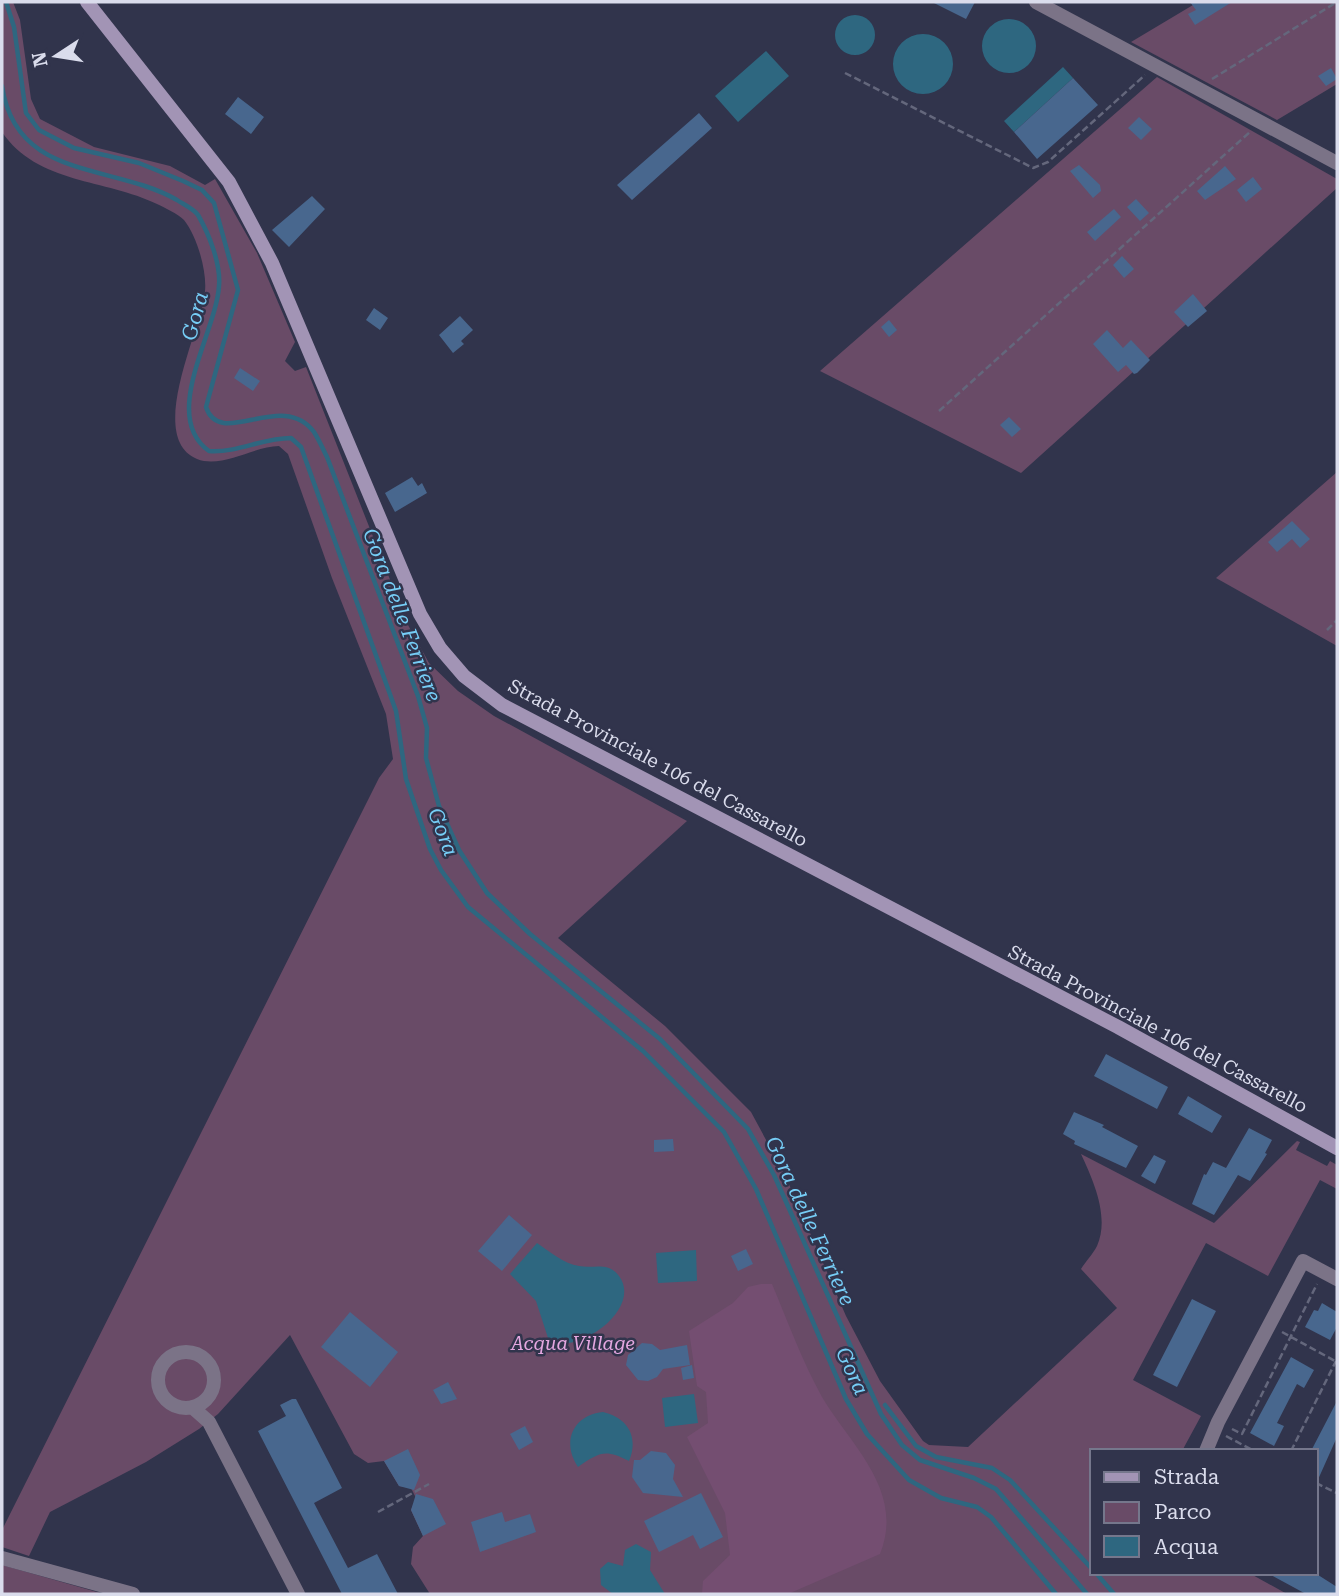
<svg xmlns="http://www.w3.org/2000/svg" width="1339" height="1596" viewBox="0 0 1339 1596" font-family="'Roboto Serif',serif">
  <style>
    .green { fill: #694b67 }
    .forest { fill: #744e71 }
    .water { fill: #2e6780 }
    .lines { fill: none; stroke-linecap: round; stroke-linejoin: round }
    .stream { stroke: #2e6780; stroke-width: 4.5 }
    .building { fill: #48678e }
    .path { stroke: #64677c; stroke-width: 2.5; stroke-dasharray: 7 3.5; stroke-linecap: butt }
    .street { stroke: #7b7387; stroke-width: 14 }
    .secondary { stroke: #a294b5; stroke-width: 14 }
    .labels { text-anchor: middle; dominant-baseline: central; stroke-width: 5; stroke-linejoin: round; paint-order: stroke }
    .street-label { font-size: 19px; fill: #dadcec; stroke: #31344c }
    .park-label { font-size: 19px; font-style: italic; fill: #e4a7e0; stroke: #31344c }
    .water-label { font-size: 21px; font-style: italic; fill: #76cdf6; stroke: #31344c }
  </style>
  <rect width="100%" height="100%" fill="#31344c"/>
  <path class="green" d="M2,2H13L20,20L31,99L40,119L94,147L170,166L205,185L215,179L257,253L295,342L285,361L295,371L306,367L408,625L429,663L458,691L494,716L687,821L558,938L665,1026L751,1112L785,1175L846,1316L880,1381L923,1441L929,1445L968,1447L1117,1308L1081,1269C1086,1261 1093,1254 1097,1246C1110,1217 1093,1180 1081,1154L1214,1223L1297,1141L1300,1142L1296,1150L1327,1166L1330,1161L1337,1165V1189L1320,1180L1268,1276L1206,1243L1133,1380L1201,1416L1182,1451H1092V1573H1249L1287,1594H430L411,1564L413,1547L423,1536L411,1510L416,1498L411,1488L399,1486L384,1461L368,1463L354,1454L290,1335L218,1414L199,1429L146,1462L50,1512L29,1556L2,1547V1530L379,778L393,759L386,714L332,578L288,454L279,446C254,446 222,469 197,459C145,437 202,329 205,291C207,271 197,236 184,220C178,214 165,208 157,204C106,179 37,184 2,132Z
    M1198,2H1337V84L1277,120L1131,42Z
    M1157,77L1337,179V188L1021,473L820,371Z
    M1337,472V646L1216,578Z
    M2,1565L104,1594H2Z"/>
  <path class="forest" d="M761,1284H772C788,1322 802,1361 822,1397C852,1447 905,1491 880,1554L788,1594H702L703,1581L730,1555L725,1513L687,1437L708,1423L706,1392L697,1386L689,1331L733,1303L748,1287Z"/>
  <path class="water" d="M835 35a20 20 0 1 1 40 0a20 20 0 1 1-40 0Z
    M982 46a27 27 0 1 1 54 0a27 27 0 1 1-54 0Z
    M893 64a30 30 0 1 1 60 0a30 30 0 1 1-60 0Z
    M766,51L789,76L738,122L715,96Z
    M1063,67L1073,78L1014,132L1004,121Z
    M537,1243C549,1251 564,1264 579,1266C594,1269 608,1261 619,1276C643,1308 579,1355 549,1341L536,1301L510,1274Z
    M696,1250L697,1281L658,1283L656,1253Z
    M694,1394L698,1423L665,1427L662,1398Z
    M603,1412C628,1418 639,1437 629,1461C605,1449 600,1452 578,1467C561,1442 573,1415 603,1412Z
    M636,1544L651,1552L650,1570L665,1594H613L601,1585L600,1569L608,1562L623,1566L625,1550Z"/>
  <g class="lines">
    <path class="stream" d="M6,2L14,27L26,113L39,130L74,148L139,163L183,181L202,190L214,203L238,290L206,407C220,450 282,389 314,432C319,440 323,449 327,457L418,696L427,728L426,758L439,806L459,850L487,893L530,934L660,1039L748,1129L774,1175L881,1414L902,1445L920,1460L974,1478L996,1489L1087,1594
      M2,86C16,181 113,163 177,200C183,204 194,209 198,215C209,234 221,264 219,286C216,333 160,416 209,451C238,453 262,438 291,438L301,447L396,711L406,779L430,849L441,870L468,907L643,1051L724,1132L756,1189L846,1399L867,1434L909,1480L941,1498L977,1507L991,1517L1056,1594
      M885,1405L916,1446L936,1457L992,1468L1010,1480L1092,1569
      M1096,1573L1114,1594"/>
  </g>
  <path class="building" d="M932,2H975L966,19Z
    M1190,2H1232L1195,25L1188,14L1196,10Z
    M1331,68L1337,79L1326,86L1318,76Z
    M1073,78L1098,105L1037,159L1014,132Z
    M238,97L264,117L251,134L225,114Z
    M699,113L712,128L632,200L617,185Z
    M1139,117L1152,129L1141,140L1128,128Z
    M1079,165L1100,185L1101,191L1093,198L1070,171Z
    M1225,166L1236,179L1205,200L1197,191Z
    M1253,177L1262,189L1246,202L1237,190Z
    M312,196L325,209L289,247L272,230Z
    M1136,199L1149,213L1140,221L1127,207Z
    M1114,209L1121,217L1095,241L1087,232Z
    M1122,256L1134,269L1124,278L1113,265Z
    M1193,294L1207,311L1188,327L1174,312Z
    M374,308L388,318L380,330L366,320Z
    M460,316L473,330L461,341L464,344L453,353L439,335Z
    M889,320L897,330L889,337L881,327Z
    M1107,330L1123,348L1131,340L1150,360L1137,373L1134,374L1126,365L1118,372L1093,344Z
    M240,368L260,381L253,391L234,378Z
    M1009,417L1021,429L1012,437L1000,425Z
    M412,477L418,486L422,483L427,493L395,512L385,493Z
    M1292,521L1310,539L1300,548L1292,539L1277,552L1268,542Z
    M1106,1054L1168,1087L1157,1109L1094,1076Z
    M1188,1096L1222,1116L1212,1133L1178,1114Z
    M1074,1112L1104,1125L1102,1127L1138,1146L1126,1168L1074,1144L1075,1141L1063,1134Z
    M1249,1128L1272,1140L1265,1153L1267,1154L1250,1181L1238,1175L1214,1215L1192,1204L1204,1174L1206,1175L1213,1162L1226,1168Z
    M673,1139L674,1151L654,1152V1140Z
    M1154,1155L1166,1161L1155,1184L1141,1176Z
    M509,1215L532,1235L502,1271L478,1251Z
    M746,1249L753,1264L738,1271L731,1256Z
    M1192,1299L1216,1311L1177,1387L1153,1375Z
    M1322,1303L1337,1312V1327L1330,1340L1305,1327L1314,1310L1318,1311Z
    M350,1312L398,1352L370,1387L321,1347Z
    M642,1343L652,1344L660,1350L687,1345L690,1365L663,1369L657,1377L648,1381L638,1380L626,1365L628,1355Z
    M1291,1357L1314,1370L1304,1388L1297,1384L1277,1423L1284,1426L1274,1446L1250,1433Z
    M692,1365L694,1378L683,1380L681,1368Z
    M448,1382L457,1399L441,1404L433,1390Z
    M292,1399H296L342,1488L314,1503L348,1568L377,1554L398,1594H342L258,1431L286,1416L280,1405Z
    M1337,1401V1437L1316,1484V1451H1311Z
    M525,1426L533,1442L519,1450L510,1434Z
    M408,1449L420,1475L414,1490L399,1486L384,1461Z
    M651,1451L666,1453L675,1465L673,1479L683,1497L643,1493L632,1477L634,1460H640Z
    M701,1493L723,1537L700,1549L693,1535L659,1552L644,1521Z
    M416,1494L433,1499L446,1524L423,1536L411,1510Z
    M502,1512L505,1522L530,1514L536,1532L480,1552L471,1522Z
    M1267,1573H1315L1337,1587V1594H1306Z"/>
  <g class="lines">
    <path class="path" d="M845,73L1033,168L1048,162L1145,75
      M1212,79L1337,2
      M939,411L1251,131
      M1327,630L1337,620
      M1282,1332L1335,1361
      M1232,1429L1242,1434L1317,1284
      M1226,1436L1254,1451
      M1291,1451L1336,1361
      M1316,1483L1337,1493
      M378,1512L429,1484"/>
    <path class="street" d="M1036,2L1337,163
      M158 1380a28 28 0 1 1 56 0a28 28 0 1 1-56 0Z
      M192,1407L209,1422L298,1594
      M1206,1451L1218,1422L1303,1261L1337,1279
      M2,1558L133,1594"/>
    <path class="secondary" d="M87,2L229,182L272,263L420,614L440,648L464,676L502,705L1118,1027L1337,1148"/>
  </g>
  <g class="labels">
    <g class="street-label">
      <text transform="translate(658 763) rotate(28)">Strada Provinciale 106 del Cassarello</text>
      <text transform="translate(1158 1029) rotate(28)">Strada Provinciale 106 del Cassarello</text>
    </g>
    <g class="park-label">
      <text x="573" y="1343">Acqua Village</text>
    </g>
    <g class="water-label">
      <text transform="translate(195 316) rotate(-75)">Gora</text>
      <text transform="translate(402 615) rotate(69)">Gora delle Ferriere</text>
      <text transform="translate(443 832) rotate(69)">Gora</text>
      <text transform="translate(810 1221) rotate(65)">Gora delle Ferriere</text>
      <text transform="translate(852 1371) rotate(65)">Gora</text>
    </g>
  </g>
  <rect width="1339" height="1596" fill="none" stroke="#dadcec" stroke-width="7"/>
  <rect x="1090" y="1449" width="228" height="126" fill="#31344c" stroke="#75778c" stroke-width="2"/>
  <rect x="1104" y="1472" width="35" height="10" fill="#a294b5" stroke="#75778c" stroke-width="2"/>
  <text x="1154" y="1484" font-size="21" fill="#dadcec">Strada</text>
  <rect x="1104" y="1502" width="35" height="21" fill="#694b67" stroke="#75778c" stroke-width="2"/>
  <text x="1154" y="1519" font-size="21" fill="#dadcec">Parco</text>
  <rect x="1104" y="1536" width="35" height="21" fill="#2e6780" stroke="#75778c" stroke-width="2"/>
  <text x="1154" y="1554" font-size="21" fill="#dadcec">Acqua</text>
  <g transform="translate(56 56) rotate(258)" stroke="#31344c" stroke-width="5" paint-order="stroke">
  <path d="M0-5L12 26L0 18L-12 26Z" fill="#dadcec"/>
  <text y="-10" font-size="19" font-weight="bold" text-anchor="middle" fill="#dadcec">N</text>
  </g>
</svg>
